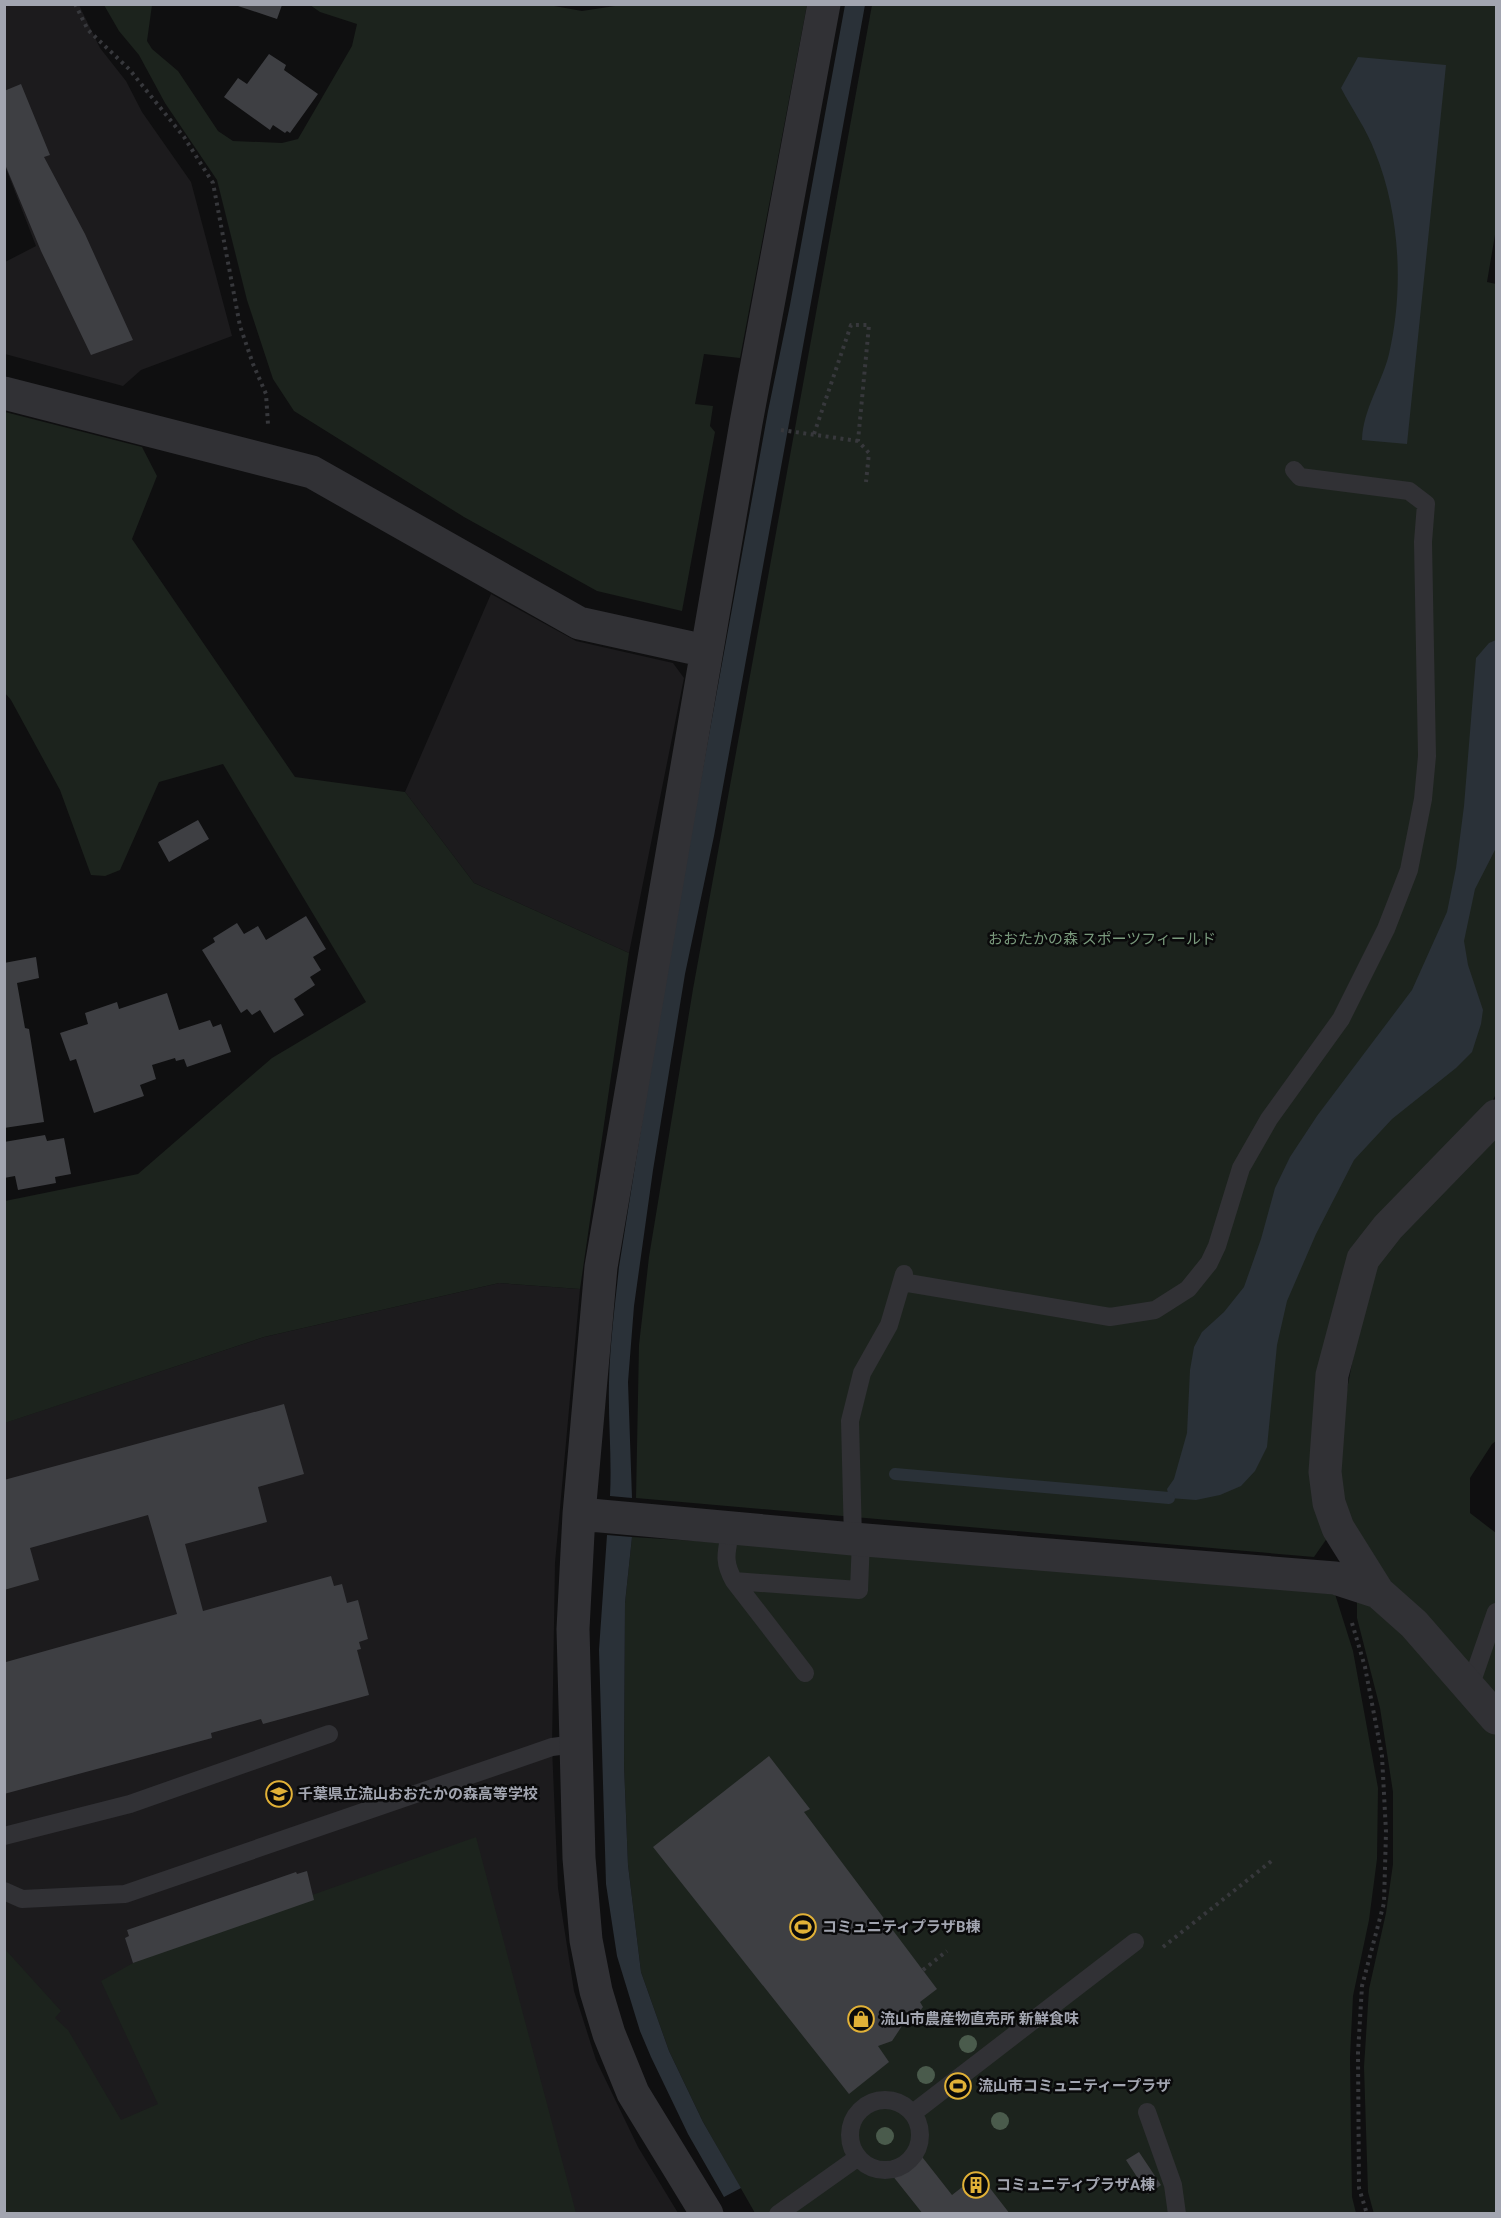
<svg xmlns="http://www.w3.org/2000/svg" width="1501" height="2218" viewBox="0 0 1501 2218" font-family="Roboto,'Noto Sans JP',sans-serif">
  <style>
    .built { fill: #1c1b1d }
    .green { fill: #1c231d }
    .water { fill: #2a3138 }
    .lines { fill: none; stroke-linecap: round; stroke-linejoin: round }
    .stream { stroke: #2a3138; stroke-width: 12 }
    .building { fill: #3e3f43 }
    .path { stroke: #37383c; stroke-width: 4; stroke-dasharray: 3 4.5; stroke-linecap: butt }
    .service { stroke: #313135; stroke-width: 18 }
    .minor { stroke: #313135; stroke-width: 33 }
    .tree { fill: #4a5b4c }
    .labels { text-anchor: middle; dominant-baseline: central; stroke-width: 5; stroke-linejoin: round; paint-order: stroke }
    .park-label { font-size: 15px; fill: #7a9a7d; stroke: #0a0a0b }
    .poi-label { font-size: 15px; font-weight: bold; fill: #a2a5b0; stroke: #0a0a0b; text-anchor: start }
  </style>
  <rect width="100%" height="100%" fill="#0f0f10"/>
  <path class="built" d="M5,5H79L100,48L126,81L142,112L191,182L232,336L141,370L123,386L5,354V262L36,246L5,166Z
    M491,594L576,641L673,663L684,678L629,953L474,883L405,792Z
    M499,1283L580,1289L555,1563L552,1747L558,1888L574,1991L596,2060L638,2147L678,2213H5L4,1423L264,1337Z"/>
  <path class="green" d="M543,4L582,11L628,4L807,5L740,358L704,354L695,404L713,406L710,426L715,432L682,611L597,591L464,517L294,411L273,379L247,300L217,180L165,103L139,55L119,31L104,5H152L147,41L152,49L178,71L218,131L233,141L282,143L298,139L352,46L357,24L320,12L310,5Z
    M872,5H1496V229L1487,282L1496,284V1094L1492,1102L1349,1262L1330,1534L1314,1557L636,1498L639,1345L649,1257L693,989Z
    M5,412L142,447L157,476L132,539L295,777L405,792L474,883L629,953L580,1289L499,1283L264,1337L5,1423V1201L138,1174L272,1058L366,1002L223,764L159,782L120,870L105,876L91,875L60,790L11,700L5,693Z
    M1496,1134V1441L1492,1444L1470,1478V1513L1496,1533V2213L1374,2214L1368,2192L1364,2067L1369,1989L1386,1913L1393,1864V1792L1380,1708L1357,1618V1596L1341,1491V1421L1366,1290L1380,1254Z
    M632,1537L697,1541L1335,1594L1353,1651L1378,1788L1377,1859L1369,1920L1353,1996L1350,2057L1351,2139L1352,2197L1356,2213H755L703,2122L669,2051L641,1972L628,1865L624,1765L625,1603Z
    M476,1837L576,2213H5L4,1948L61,2011L55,2018L68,2030L121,2120L158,2104L101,1981L133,1963L312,1895Z"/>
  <path class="water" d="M845,5H865L714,836L685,974L653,1170L634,1306L628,1382L632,1498L610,1496C612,1458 608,1420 609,1382C610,1343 615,1305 619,1267L666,971L768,411L790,305Z
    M1358,57L1446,65L1407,444L1362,440C1363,409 1382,383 1389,354C1404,290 1400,213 1375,152C1367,130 1352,109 1341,88Z
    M1496,640V848L1475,889L1464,941L1468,965L1483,1010L1481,1024L1472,1052L1456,1068L1392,1119L1354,1160L1316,1234L1287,1301L1277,1345L1267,1447L1255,1471L1241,1486L1220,1495L1196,1500L1169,1498L1167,1489L1174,1479L1187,1433L1190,1370L1194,1347L1202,1332L1224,1312L1244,1287L1261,1239L1275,1188L1290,1157L1317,1116L1412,990L1447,912L1456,868L1464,806L1476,658L1489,643Z
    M607,1535L632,1537L625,1603L624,1765L628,1865L641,1972L669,2051L703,2122L741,2188L724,2197L688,2134L651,2057L640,2031L617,1956L606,1884L599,1650Z"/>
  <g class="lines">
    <path class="stream" d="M895,1474L1169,1498"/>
  </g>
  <path class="building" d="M235,5H282L277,19Z
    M269,54L286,65L284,70L318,94L290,133L287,131L285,133L273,125L270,130L224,97L238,78L247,84Z
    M21,84L50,155L44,157L85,234L133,340L91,355L41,251L4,162V91Z
    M198,820L209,839L169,862L158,842Z
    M306,916L326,949L313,957L321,970L310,977L315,985L294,999L304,1015L274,1033L260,1010L252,1015L247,1009L241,1013L202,950L215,942L213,938L237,923L244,934L258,926L266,940Z
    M36,957L39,978L17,983L25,1028L29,1029L44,1122L4,1128V963Z
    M167,993L179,1030L210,1020L213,1027L221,1024L231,1052L187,1067L184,1059L176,1061L175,1058L152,1065L156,1079L140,1085L144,1096L94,1113L76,1059L70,1061L60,1033L88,1024L85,1013L117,1002L119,1009Z
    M45,1135L47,1141L64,1138L71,1174L55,1177L56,1183L18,1190L15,1176L4,1178V1142Z
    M284,1404L304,1474L258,1487L267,1522L185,1544L203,1611L331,1576L334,1586L342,1584L347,1603L358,1600L368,1639L359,1642L361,1649L357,1650L369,1695L263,1724L261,1719L211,1733L212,1738L4,1794V1658L6,1662L177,1614L148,1515L30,1548L39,1580L4,1590V1480Z
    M769,1756L810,1809L804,1812L937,1989L920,2002L923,2007L920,2011L902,2026L892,2041L878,2046L889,2062L849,2094L653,1847Z
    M307,1871L314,1900L133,1963L125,1938L129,1936L127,1930L296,1872L297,1874Z
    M1139,2152L1161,2185L1148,2194L1126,2160Z
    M919,2153L952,2195L979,2174L1010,2214H923L892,2175Z"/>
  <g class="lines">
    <path class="path" d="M75,4L88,30L129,69L184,137L213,183L240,326L253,364L266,394L268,424
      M781,430L858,441
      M814,434L851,325H869L858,441L869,453L866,482
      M1352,1623L1365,1667L1382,1756L1386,1832L1384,1903L1362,1986L1358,2053L1359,2188L1367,2214
      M1163,1947L1274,1859
      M923,1970L947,1951"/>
    <path class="service" d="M902,1282L1110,1317L1155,1310L1188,1289L1209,1263L1217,1246L1241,1168L1269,1119L1341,1019L1386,929L1409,870L1423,799L1427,756L1423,542L1426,504L1409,491L1300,477L1294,470
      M731,1528C727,1551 722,1560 734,1581
      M853,1539L850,1421L862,1373L889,1325L904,1274
      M805,1673L734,1581L859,1590L861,1539
      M1470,1687L1496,1612
      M4,1836L130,1804L329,1734
      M4,1891L22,1899L125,1894L552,1747L575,1744
      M850 2135a35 35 0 1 1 70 0a35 35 0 1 1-70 0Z
      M1147,2112L1173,2185L1177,2214
      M913,2113L1135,1942
      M778,2214L857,2158"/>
    <path class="minor" d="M4,393L312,472L579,623L706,651
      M579,1514L853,1539L1335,1578L1378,1592L1414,1624L1496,1718
      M1378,1592L1338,1528L1329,1503L1325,1472L1332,1375L1363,1259L1388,1227L1496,1116
      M707,2214L633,2093L609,2034L596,1991L586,1940L579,1858L573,1629L579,1514L601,1267L746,423L824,4"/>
  </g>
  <g class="tree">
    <circle cx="968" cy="2044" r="9"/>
    <circle cx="926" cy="2075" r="9"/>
    <circle cx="1000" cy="2121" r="9"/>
    <circle cx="885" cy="2136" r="9"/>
  </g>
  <defs>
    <g id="school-ring" transform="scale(1.35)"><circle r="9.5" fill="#0a0a0b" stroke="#e1b137" stroke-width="1.5"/><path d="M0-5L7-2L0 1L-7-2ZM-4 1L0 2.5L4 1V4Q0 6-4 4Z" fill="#e1b137"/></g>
    <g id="stadium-ring" transform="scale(1.35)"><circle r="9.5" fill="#0a0a0b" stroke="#e1b137" stroke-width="1.5"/><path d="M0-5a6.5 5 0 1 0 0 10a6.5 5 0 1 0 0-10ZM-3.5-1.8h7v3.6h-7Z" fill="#e1b137"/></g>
    <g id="shop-ring" transform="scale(1.35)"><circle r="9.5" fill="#0a0a0b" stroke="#e1b137" stroke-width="1.5"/><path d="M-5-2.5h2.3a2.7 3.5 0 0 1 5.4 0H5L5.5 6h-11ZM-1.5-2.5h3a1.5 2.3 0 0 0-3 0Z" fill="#e1b137"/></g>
    <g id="building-ring" transform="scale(1.35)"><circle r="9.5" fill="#0a0a0b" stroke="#e1b137" stroke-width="1.5"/><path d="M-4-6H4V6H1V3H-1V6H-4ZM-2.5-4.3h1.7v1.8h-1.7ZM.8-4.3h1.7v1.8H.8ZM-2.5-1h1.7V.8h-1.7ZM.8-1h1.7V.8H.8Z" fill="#e1b137"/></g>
  </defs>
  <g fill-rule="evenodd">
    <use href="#school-ring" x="279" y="1794"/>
    <use href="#stadium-ring" x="803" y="1927"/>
    <use href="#shop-ring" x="861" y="2019"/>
    <use href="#stadium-ring" x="958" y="2086"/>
    <use href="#building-ring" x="976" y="2185"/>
  </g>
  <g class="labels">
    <g class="park-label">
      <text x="1102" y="939">おおたかの森 スポーツフィールド</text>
    </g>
    <g class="poi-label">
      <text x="298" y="1794">千葉県立流山おおたかの森高等学校</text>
      <text x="822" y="1927">コミュニティプラザB棟</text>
      <text x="880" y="2019">流山市農産物直売所 新鮮食味</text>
      <text x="978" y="2086">流山市コミュニティープラザ</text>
      <text x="996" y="2185">コミュニティプラザA棟</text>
    </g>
  </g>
  <rect width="1501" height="2218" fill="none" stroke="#a2a5b0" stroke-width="12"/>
</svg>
